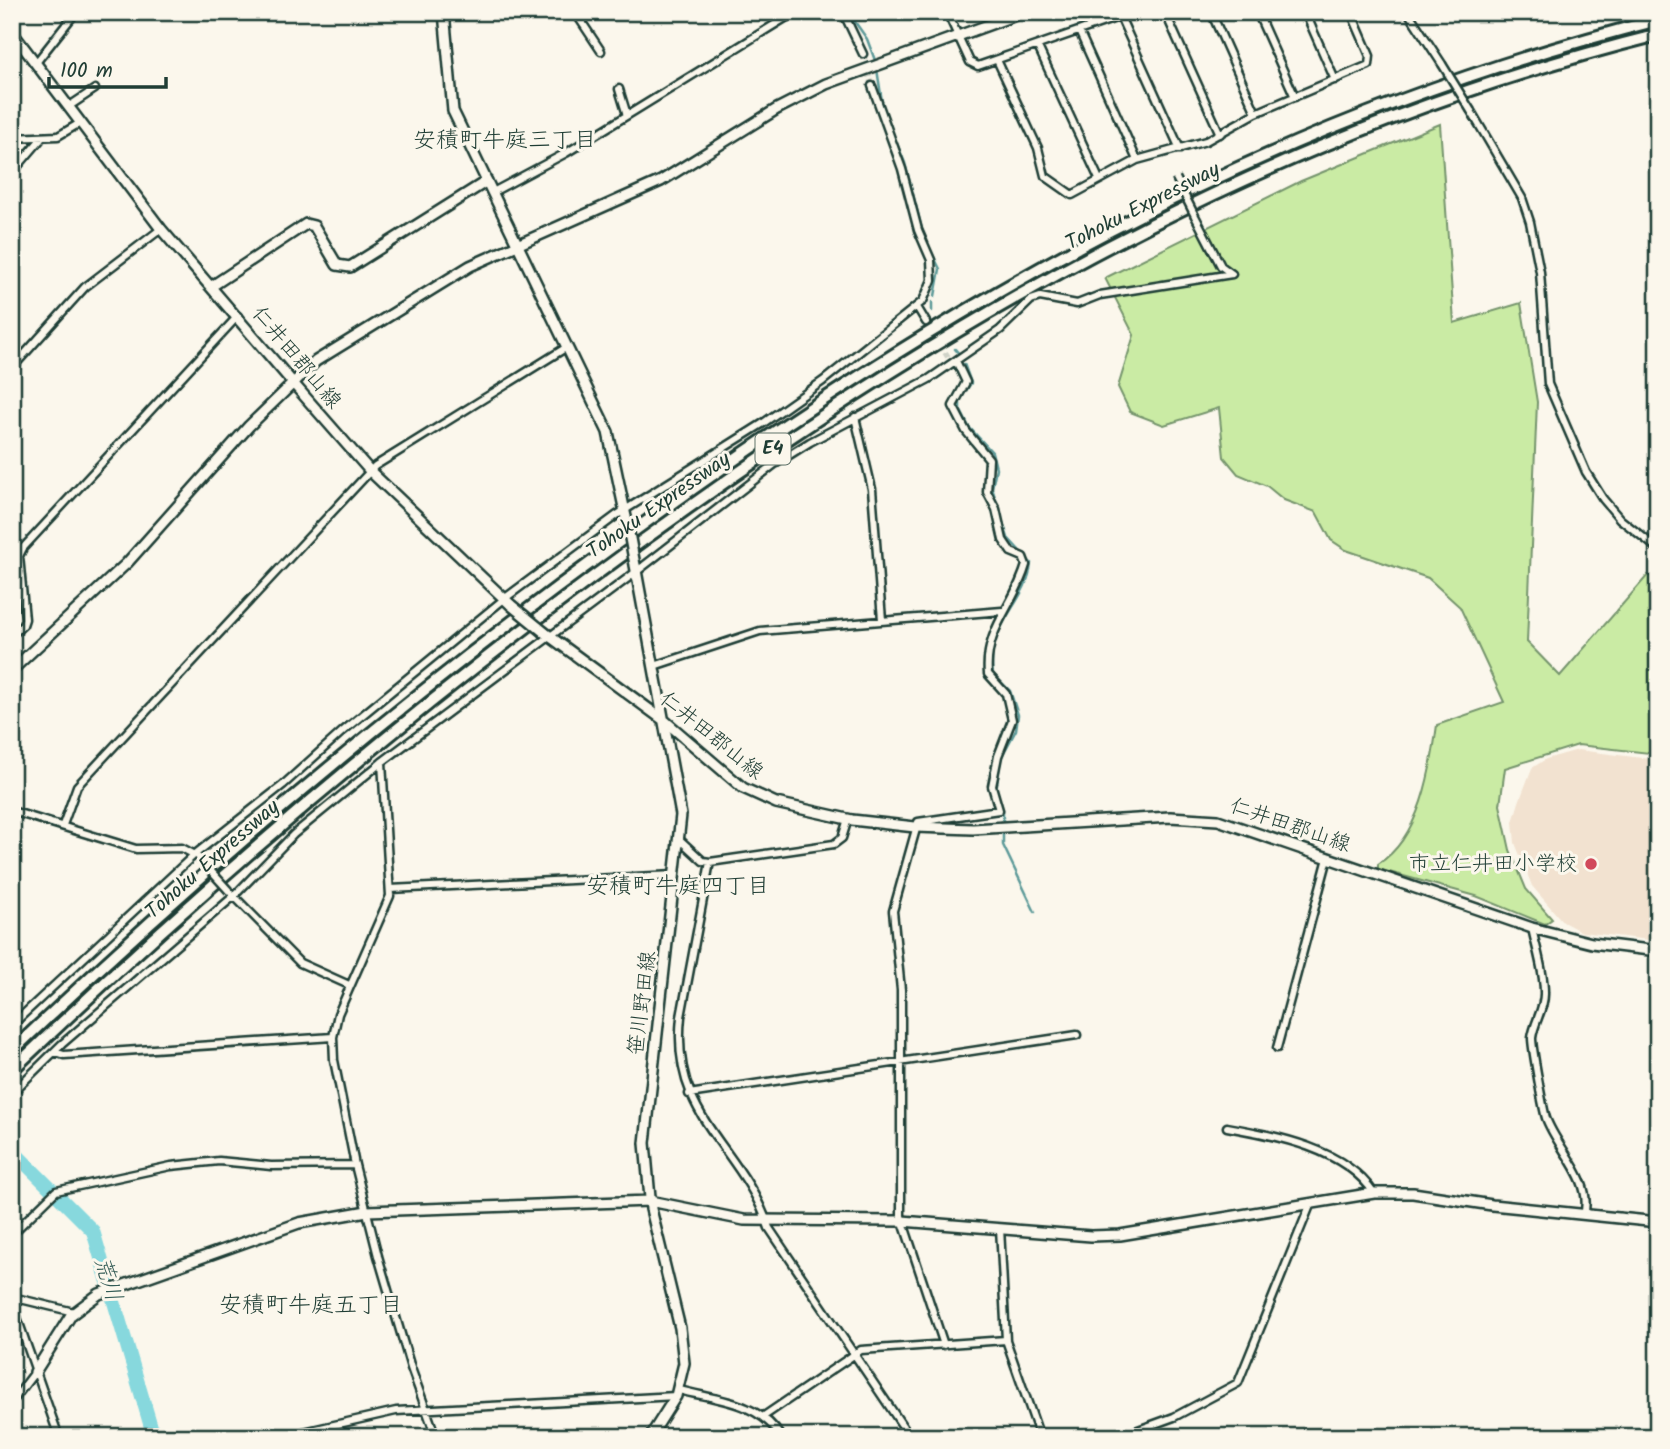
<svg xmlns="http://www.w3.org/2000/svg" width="1670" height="1449" viewBox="0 0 1670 1449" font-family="Kalam,'Klee One',sans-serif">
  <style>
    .built { fill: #f2e2d0 }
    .green { fill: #caeba4; stroke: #74946c; stroke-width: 2 }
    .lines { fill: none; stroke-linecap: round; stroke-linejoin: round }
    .stream { stroke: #5d9a99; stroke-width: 2.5 }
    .river { stroke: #87d8dd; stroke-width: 14 }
    .street-tunnel { stroke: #cfd2c7; stroke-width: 6; stroke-dasharray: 6 3; stroke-linecap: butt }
    .street-casing { stroke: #1f3d34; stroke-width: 11 }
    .secondary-casing { stroke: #1f3d34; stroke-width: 14 }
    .highway-casing { stroke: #1f3d34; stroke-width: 16 }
    .street { stroke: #fbf7ec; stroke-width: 6 }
    .secondary { stroke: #fbf7ec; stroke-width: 9 }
    .highway { stroke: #fbf7ec; stroke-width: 10 }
    .street-bridge-casing { stroke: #1f3d34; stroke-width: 11; stroke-linecap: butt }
    .secondary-bridge-casing { stroke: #1f3d34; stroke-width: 14; stroke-linecap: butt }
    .street-bridge { stroke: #fbf7ec; stroke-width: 6 }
    .secondary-bridge { stroke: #fbf7ec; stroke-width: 9 }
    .poi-dot { fill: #d1495b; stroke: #fbf7ec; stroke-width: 2.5 }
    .labels { text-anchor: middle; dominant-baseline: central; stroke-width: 6; stroke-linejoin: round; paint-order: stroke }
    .shield { fill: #fbf7ec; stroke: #61756b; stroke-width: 2 }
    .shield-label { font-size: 19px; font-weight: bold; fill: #1f3d34 }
    .street-label { font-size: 21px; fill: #1f3d34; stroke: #fbf7ec }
    .poi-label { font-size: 21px; fill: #1f3d34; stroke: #fbf7ec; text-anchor: end }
    .neighbourhood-label { font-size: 23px; fill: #1f3d34; stroke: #fbf7ec }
    .water-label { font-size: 23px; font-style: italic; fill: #345c56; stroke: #fbf7ec }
  </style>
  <rect width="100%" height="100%" fill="#fbf7ec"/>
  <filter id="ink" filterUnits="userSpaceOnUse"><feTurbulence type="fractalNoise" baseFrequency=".0143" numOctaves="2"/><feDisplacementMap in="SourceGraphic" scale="14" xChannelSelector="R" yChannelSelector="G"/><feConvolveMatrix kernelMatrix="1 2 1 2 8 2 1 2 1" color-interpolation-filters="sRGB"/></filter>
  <g filter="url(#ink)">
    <path class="built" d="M1578,750L1658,760V941L1582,932L1563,922L1532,886L1515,843L1513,822L1519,802L1532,768L1546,759Z"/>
    <path class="green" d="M1440,124L1454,323L1521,303L1537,402L1527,642L1560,676L1648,575L1658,581V754L1578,745L1505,768L1500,805L1510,850L1526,889L1552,919L1545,924L1476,896L1378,869V864C1420,838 1431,770 1437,725L1504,702L1460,607L1428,578L1346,550L1331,540L1316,512L1284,500L1267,486L1238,474L1224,457L1219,408L1164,425L1130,412L1118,387L1134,335L1105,278L1301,181Z"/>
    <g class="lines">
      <path class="stream" d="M848,12L867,39L876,63
        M877,69L883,108
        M886,117L905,163L924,237L940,269L935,296
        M932,302V311
        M955,349L960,355
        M964,364L971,383L960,400V409L969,427L992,452L996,468L992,488L1008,538L1031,563C1028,602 985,626 993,674L1010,691L1018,715L1016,730L1001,758L996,790
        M1000,803L1003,809V845L1035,912"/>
      <path class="river" d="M12,1150L93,1231L154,1437"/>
      <path class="street-tunnel" d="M863,54L872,86
        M926,322L948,357"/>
      <g class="street-casing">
        <path id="street" d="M575,12L601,51
          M843,12L863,54
          M947,12L970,62L978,66L1133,12
          M1118,12L1180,149
          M1165,12L1220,134
          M1211,12L1256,113
          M1257,12L1295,97
          M1305,12L1335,80
          M1408,12L1442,64
          M445,16L492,12
          M1079,31L1137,160
          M1038,47L1099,179
          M997,60L1038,148L1045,176L1072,195L1137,160L1206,141L1256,113L1369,65L1370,56L1351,12
          M35,64L76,12
          M619,89L627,115
          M68,107L95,89
          M1471,111L1522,198L1530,222L1540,272L1548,384L1586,472L1603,499L1620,519L1658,549
          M12,138L58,136L80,123
          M12,173L41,139
          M493,192L566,153L795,12
          M1195,216L1221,266L1232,274
          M917,307L926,322
          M12,368L85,287L161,229
          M855,417L872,489L882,620
          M12,635L23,625L25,619L19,556L23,548L238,316
          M654,666L760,631L1002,611
          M382,762L390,896L338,1014L333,1037L334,1060L355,1165L378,1256L411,1368L436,1437
          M12,811L136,849L182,848L195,855
          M63,825L77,786L375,466L567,347
          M679,839L703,861L710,862L834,844L842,838L848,819
          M710,862L681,1017C670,1118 742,1146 769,1228L910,1437
          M390,889L675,875
          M231,893L300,963L349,985
          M1532,928C1536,948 1544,971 1544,992C1545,1008 1534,1022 1532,1038C1532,1048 1543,1108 1546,1118C1557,1149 1594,1180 1584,1215
          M12,1025L194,855L283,785L343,731L504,599L617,515L762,424L823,381L923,301L932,280L931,260L918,230L902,169L872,86
          M1277,1048L1328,858
          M55,1052L64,1055L333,1037
          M12,1093L62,1044L234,896L294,834L382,762L636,572L775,464L810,442L929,379L1000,330L1031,300L1040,297L1077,304L1100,295L1232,274
          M689,1094L1077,1035
          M1227,1127C1277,1136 1344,1148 1374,1193
          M1000,1228L1006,1340L1040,1437
          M12,1234L56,1191L171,1166L219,1161L271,1166L355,1165
          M12,1297L74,1312
          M12,1303L59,1437
          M944,1345L901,1216V990L893,911L918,822L999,810L992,786L998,756L1012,720L1006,694L988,674C984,629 1015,605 1026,565L1023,557L1011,552L1003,540L996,509L987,492L989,459L966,431L953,406L966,382L956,361
          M679,1390C716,1400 759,1401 781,1437
          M12,1402L35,1372
          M764,1416L861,1350L1006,1340
          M281,1437L396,1411L676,1396
          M1119,1437L1174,1417L1238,1383L1311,1203"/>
      </g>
      <g class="secondary-casing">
        <path id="secondary" d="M444,12L453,111L608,432L626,517
          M12,32L161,229L293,383L370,471L511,605
          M212,286L306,224L314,226L337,265L350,267L487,181
          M635,565L681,815L645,1143L651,1209L680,1328L684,1363L676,1396L650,1437
          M544,632L665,721L743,788L776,803L852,820L915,827L973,829L1170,817L1218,820L1532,928L1592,943L1658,951
          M12,670L127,563L249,426L316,361L470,266L661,181L777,109L826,84L1024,12
          M35,1372L71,1315L99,1294L299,1223L367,1211L650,1201L744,1220L902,1221L1091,1236L1120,1235L1374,1193H1413L1492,1205L1658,1222"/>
      </g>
      <g class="highway-casing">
        <path id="highway" d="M12,1051C202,869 403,699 616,544C940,306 1265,119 1658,20
          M12,1070C224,867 448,678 688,508C990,294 1296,125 1658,35"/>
      </g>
      <use href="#street" class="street"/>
      <use href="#secondary" class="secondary"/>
      <use href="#highway" class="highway"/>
      <g class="street-bridge-casing">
        <path id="street-bridge" d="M1442,64L1471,111
          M1176,178L1195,216
          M199,858L229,891"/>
      </g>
      <g class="secondary-bridge-casing">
        <path id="secondary-bridge" d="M626,517L635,565
          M511,605L544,632"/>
      </g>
      <use href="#street-bridge" class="street-bridge"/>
      <use href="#secondary-bridge" class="secondary-bridge"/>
    </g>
  </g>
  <circle class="poi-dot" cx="1591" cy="864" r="7"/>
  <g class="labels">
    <rect class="shield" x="755.5" y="433.5" width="35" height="31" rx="5"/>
    <g class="shield-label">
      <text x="773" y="449">E4</text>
    </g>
    <g class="street-label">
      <text transform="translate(1143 207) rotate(-27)">Tohoku Expressway</text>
      <text transform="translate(296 358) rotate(50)">仁井田郡山線</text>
      <text transform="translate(659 506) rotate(-35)">Tohoku Expressway</text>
      <text transform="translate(711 736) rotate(39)">仁井田郡山線</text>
      <text transform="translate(1290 826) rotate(19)">仁井田郡山線</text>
      <text transform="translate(213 860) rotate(-41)">Tohoku Expressway</text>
      <text transform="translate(643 1003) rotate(-83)">笹川野田線</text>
    </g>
    <g class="poi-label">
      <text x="1577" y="864">市立仁井田小学校</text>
    </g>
    <g class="neighbourhood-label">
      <text x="505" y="141">安積町牛庭三丁目</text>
      <text x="678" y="887">安積町牛庭四丁目</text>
      <text x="311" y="1306">安積町牛庭五丁目</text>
    </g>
    <g class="water-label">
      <text transform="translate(107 1279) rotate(73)">荒川</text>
    </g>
  </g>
  <rect width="1670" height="1449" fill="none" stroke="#fbf7ec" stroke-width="42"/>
  <rect x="21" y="21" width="1628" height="1407" fill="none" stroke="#1f3d34" stroke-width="2.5" filter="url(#ink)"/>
  <path d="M49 77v10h117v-10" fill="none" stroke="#1f3d34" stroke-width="3.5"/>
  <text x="60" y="77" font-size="21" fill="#1f3d34" stroke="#fbf7ec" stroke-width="5" paint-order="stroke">100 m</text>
</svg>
